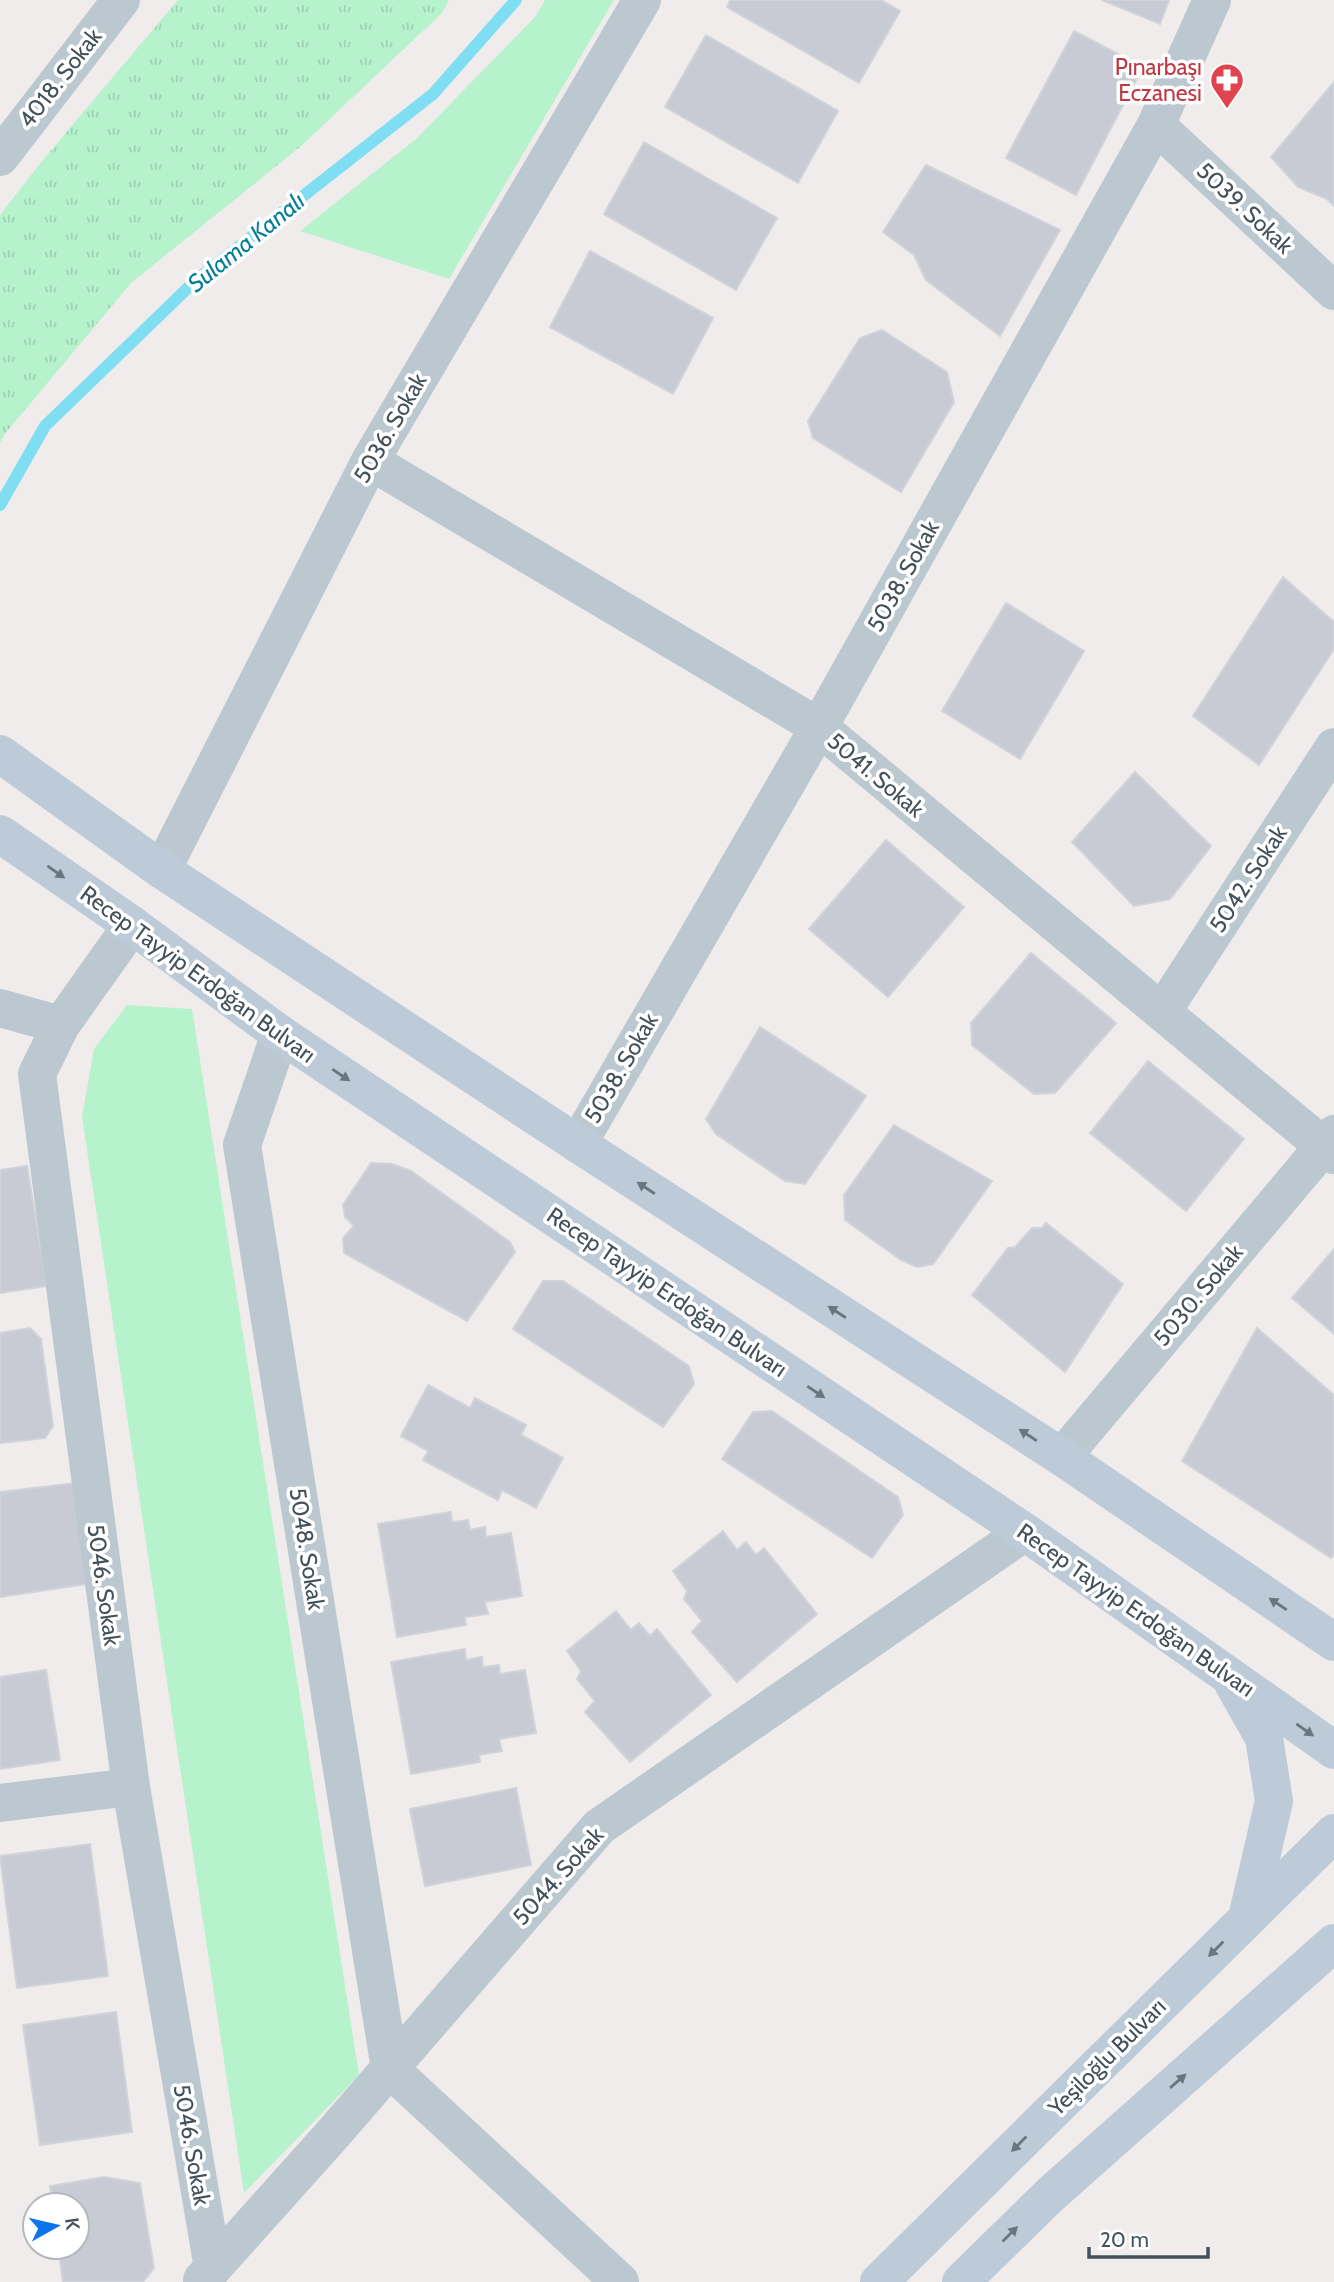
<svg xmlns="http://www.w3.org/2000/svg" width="1334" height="2282" viewBox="0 0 1334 2282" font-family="Cabin,sans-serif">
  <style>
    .grass { fill: url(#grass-tufts) }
    .park { fill: #b6f2cb }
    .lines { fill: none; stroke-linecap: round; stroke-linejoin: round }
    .stream { stroke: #7fdef2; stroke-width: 12 }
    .building { fill: #c8cbd3; stroke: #d0d3d9; stroke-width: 2 }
    .street { stroke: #bbc8d0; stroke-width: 38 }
    .secondary { stroke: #bdcbd8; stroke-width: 38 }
    .oneway { fill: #687680 }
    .labels { text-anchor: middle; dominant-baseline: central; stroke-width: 7; stroke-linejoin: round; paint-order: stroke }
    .health-label { font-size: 23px; fill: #be3a42; stroke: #fff; text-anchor: end }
    .street-label { font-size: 23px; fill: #43515b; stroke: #fff }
    .water-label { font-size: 24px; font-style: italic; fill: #037e99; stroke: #fff }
  </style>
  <defs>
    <pattern id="grass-tufts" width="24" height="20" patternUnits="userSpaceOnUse" patternTransform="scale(1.75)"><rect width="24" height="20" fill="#b6f2cb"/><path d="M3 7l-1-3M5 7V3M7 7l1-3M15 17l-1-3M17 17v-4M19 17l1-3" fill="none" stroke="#9ed1b1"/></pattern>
  </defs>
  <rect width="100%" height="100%" fill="#f0ecec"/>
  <path class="grass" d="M178,0H449L442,13L300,147L131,283L4,435L0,443V215L42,161Z"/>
  <path class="park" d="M545,0H614L449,279L300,231L416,139L535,17Z
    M127,1005L192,1009L359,2075L244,2193L82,1117L94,1049Z"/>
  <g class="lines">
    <path class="stream" d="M0,505L45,426L195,281L433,94L516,0"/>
  </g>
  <path class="building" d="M730,0H881L900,11L859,83L727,7Z
    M1102,0H1169L1160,24Z
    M1074,31L1143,67L1076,195L1006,158Z
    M706,35L838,111L798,183L665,107Z
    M1334,82V206L1327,199L1298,187L1271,157Z
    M644,142L777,218L736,290L604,214Z
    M926,165L1060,230L1000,336L926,280L914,255L883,232Z
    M590,251L713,318L673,394L550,327Z
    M882,330L947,372L954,402L901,492L813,438L808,421L860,338Z
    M1283,577L1334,622V649L1259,765L1193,716Z
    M1006,603L1084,651L1020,759L942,711Z
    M1135,772L1211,846L1170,899L1134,906L1072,842Z
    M886,840L964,907L888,997L809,929Z
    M1031,953L1116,1023L1055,1093L1034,1094L972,1045L971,1023Z
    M760,1027L866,1096L805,1184L785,1181L716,1134L706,1119Z
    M1148,1061L1244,1139L1186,1211L1090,1133Z
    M894,1125L992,1181L933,1264L917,1267L901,1260L845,1220L844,1195Z
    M371,1163L392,1164L411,1171L510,1242L515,1252L467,1321L344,1253L343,1238L354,1226L345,1217L343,1205Z
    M27,1166L47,1286L0,1293V1170Z
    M1046,1223L1123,1284L1065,1372L972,1295L1008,1248L1015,1247L1032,1228H1042Z
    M1334,1249V1334L1292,1298Z
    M543,1281H563L689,1366L694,1384L663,1427L513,1329Z
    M30,1328L41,1339L53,1426L45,1438L0,1443V1333Z
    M1257,1328L1334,1395V1554L1331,1558L1182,1461Z
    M428,1385L470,1408L475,1398L526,1425L521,1435L563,1458L536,1508L502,1490L498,1500L423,1460L428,1451L401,1436Z
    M772,1411L898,1497L903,1515L872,1558L722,1459L753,1412Z
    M75,1483L87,1584L0,1597V1492Z
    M451,1512L452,1522L468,1520L470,1530L485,1527L486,1537L511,1533L522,1596L485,1602L488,1614L465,1617L466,1625L397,1637L378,1524Z
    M723,1531L737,1550L746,1542L756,1555L764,1548L817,1614L737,1682L692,1632L702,1621L684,1599L687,1591L673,1571Z
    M616,1611L631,1630L639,1623L650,1636L657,1629L711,1695L630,1762L585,1712L595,1701L577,1679L581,1671L567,1651Z
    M465,1649L466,1660L482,1657L483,1667L499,1665L500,1674L525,1670L536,1733L499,1739L502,1751L479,1755L480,1762L411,1774L391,1662Z
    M46,1670L60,1760L0,1769V1677Z
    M516,1788L531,1865L425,1886L410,1809Z
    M90,1844L108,1976L17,1988L0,1856Z
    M116,2012L132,2132L40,2145L23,2025Z
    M104,2177L140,2183L154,2268L143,2282H63L58,2247H77V2205H53L50,2186Z"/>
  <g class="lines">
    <path class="street" d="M1156,125L1334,291
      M0,157L121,0
      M370,461L819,727L1334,1155
      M162,870L370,461L642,0
      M132,925L61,1025L37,1074L131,1787L213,2268
      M0,1008L61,1025
      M1162,1012L1334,747
      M280,1034L242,1145L390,2069L620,2282
      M578,1144L819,727L1156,125L1212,0
      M1062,1457L1334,1134
      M0,1803L131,1787
      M202,2280L332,2135L599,1827L1025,1532"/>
    <path class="secondary" d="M0,754L162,870L578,1144L1062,1457L1334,1642
      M0,834L132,925L280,1034L1025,1532L1334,1750
      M1234,1685L1264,1738L1274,1801L1247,1918
      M879,2282L1334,1833
      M961,2282L1050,2195L1334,1943"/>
  </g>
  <defs><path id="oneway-solid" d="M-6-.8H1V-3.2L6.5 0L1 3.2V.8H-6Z" transform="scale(1.75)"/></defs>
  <g class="oneway">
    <use href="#oneway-solid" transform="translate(56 872) rotate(35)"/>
    <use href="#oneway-solid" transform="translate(341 1075) rotate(34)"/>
    <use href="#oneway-solid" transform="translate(646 1188) rotate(-147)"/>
    <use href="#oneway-solid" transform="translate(837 1312) rotate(-147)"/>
    <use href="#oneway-solid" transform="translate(816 1392) rotate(34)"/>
    <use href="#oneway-solid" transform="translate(1028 1435) rotate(-147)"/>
    <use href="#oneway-solid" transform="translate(1278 1604) rotate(-146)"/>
    <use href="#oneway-solid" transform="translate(1305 1730) rotate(35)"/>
    <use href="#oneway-solid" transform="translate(1216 1949) rotate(135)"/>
    <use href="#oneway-solid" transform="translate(1178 2081) rotate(-41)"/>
    <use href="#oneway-solid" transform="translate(1019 2144) rotate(135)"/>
    <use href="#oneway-solid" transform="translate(1010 2234) rotate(-45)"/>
  </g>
  <defs>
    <g id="pharmacy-pin" transform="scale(1.75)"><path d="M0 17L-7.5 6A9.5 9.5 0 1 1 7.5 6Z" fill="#e0444e" stroke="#fff"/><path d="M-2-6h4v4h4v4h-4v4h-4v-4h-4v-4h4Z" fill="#fff"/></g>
  </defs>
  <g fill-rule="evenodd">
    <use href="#pharmacy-pin" x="1227" y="80"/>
  </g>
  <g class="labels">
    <g class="health-label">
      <text x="1202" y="67">Pınarbaşı<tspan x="1202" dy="26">Eczanesi</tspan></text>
    </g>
    <g class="street-label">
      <text transform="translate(60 78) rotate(-52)">4018. Sokak</text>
      <text transform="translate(1245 208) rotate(43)">5039. Sokak</text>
      <text transform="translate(390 428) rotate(-60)">5036. Sokak</text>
      <text transform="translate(903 576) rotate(-61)">5038. Sokak</text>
      <text transform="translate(876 775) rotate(40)">5041. Sokak</text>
      <text transform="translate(1248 879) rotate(-57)">5042. Sokak</text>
      <text transform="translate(198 974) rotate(36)">Recep Tayyip Erdoğan Bulvarı</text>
      <text transform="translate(621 1068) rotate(-60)">5038. Sokak</text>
      <text transform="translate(667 1292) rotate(34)">Recep Tayyip Erdoğan Bulvarı</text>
      <text transform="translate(1198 1295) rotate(-50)">5030. Sokak</text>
      <text transform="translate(307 1549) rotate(81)">5048. Sokak</text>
      <text transform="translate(104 1585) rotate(82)">5046. Sokak</text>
      <text transform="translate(1136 1610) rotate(35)">Recep Tayyip Erdoğan Bulvarı</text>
      <text transform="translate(558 1876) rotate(-48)">5044. Sokak</text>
      <text transform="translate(1107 2057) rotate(-45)">Yeşiloğlu Bulvarı</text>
      <text transform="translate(192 2145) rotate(80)">5046. Sokak</text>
    </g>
    <g class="water-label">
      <text transform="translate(246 242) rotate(-39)">Sulama Kanalı</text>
    </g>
  </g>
  <g transform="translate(56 2226) rotate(82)"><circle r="33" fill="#ffffff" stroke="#b4b9bd" stroke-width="2"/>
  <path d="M0-5L12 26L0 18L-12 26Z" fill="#0b73eb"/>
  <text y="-10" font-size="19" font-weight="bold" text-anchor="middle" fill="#43515b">K</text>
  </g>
  <path d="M1089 2247v10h119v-10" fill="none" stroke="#43515b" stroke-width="3.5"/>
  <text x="1100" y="2247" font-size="21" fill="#43515b" stroke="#ffffff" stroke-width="5" paint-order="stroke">20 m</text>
</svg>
